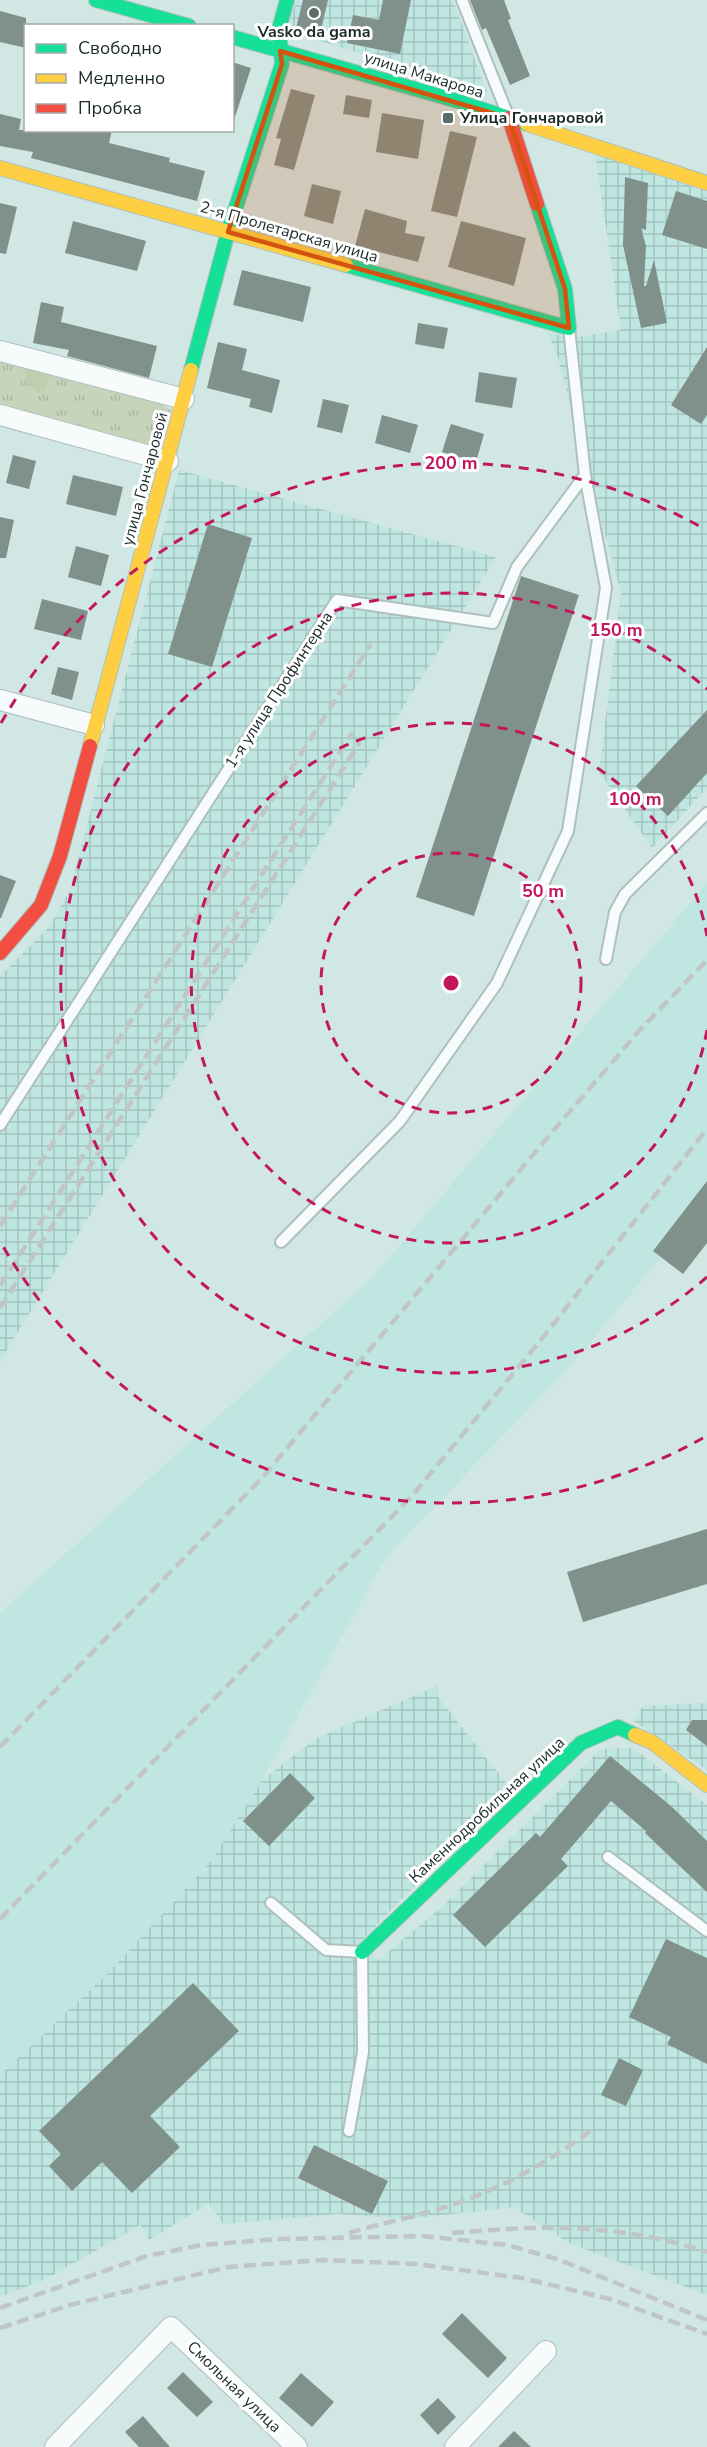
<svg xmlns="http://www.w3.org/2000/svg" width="707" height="2447" viewBox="0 0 707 2447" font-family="'Nunito Sans',sans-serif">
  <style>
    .built { fill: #c0e6e1 }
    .industrial { fill: url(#industrial-grid) }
    .grass { fill: url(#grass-tufts) }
    .forest { fill: url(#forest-firs) }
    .building { fill: #80908a }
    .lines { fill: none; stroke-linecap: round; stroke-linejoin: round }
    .lane-casing { stroke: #aec0be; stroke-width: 14 }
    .street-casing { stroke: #aec0be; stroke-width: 22 }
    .fast-casing { stroke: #aec0be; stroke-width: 16 }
    .slow-casing { stroke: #aec0be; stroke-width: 16 }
    .jam-casing { stroke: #aec0be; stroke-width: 16 }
    .lane { stroke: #f8fbfb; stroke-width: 10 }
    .street { stroke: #f8fbfb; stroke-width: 20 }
    .fast { stroke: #16e098; stroke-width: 14 }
    .slow { stroke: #ffcf43; stroke-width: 14 }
    .jam { stroke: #f24e42; stroke-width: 14 }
    .rail { stroke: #c0c6c5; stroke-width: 4.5; stroke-dasharray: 12 6; stroke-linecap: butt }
    .marked { fill: #d4540f; fill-opacity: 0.2; stroke: #d4540f; stroke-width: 4.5; stroke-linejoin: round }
    .ring { fill: none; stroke: #c2185b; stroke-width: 3; stroke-dasharray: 10 8 }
    .poi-dot { fill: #5a6d6a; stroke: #fff; stroke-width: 2 }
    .labels { text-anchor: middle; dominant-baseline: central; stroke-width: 6; stroke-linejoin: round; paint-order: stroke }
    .poi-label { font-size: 16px; font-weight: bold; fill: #1b2b29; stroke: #fff }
    .street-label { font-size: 16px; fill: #1b2b29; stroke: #fff }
    .centre { fill: #c2185b; stroke: #fff; stroke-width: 3 }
    .ring-label { font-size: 18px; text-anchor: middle; font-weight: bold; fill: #c2185b; stroke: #fff; stroke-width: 6; stroke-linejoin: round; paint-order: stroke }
  </style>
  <defs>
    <pattern id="industrial-grid" width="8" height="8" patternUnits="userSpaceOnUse" patternTransform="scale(1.5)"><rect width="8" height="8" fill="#c0e6e1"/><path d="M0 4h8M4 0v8" fill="none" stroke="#a4c5c1"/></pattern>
    <pattern id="grass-tufts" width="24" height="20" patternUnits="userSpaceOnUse" patternTransform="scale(1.5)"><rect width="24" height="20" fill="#c5d4ba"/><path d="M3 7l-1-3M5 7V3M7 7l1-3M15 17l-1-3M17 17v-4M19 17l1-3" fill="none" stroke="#a9b6a0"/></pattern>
    <pattern id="forest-firs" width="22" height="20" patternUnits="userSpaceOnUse" patternTransform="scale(1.5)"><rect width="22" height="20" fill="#beceae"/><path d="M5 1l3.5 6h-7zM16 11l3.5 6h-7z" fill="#a3b196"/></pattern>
  </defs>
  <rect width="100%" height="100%" fill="#d0e7e4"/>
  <path class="built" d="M707,883V1202L573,1363L386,1557L262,1780L211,1861L108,1973L0,2075V1613L372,1278Z"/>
  <path class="industrial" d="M296,0H453L487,92L288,31Z
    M595,153L707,191V788L652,848L599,772L621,593L556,351L546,332L571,338L621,330Z
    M179,470L496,557L0,1361V976L49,927L70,890Z
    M437,1686L438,1697L510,1788L362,1940L378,1960L442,1907L601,1749L633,1748L707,1805V2295L569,2243L514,2207L410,2219L338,2214L223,2224L209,2203L149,2240L140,2225L46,2279L0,2297V2075L108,1973L211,1861L262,1780L317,1738Z
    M707,1703V1770L634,1721L643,1706Z"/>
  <path class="grass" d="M0,355L152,399L171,410L158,446L121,444L0,410Z"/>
  <path class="forest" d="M27,368H46L49,377L45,390L38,392C29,388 25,378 27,368Z"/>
  <path class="building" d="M303,0H328L320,34L296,28Z
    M383,0H411L400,54L347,43L353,15L379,20Z
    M470,0H504L511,19L508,20L530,76L510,85L486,28L482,30Z
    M0,11L26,18V48L0,42Z
    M232,62L251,68L235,117L232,116Z
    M291,89L315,95L294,170L274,165L281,139L276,138Z
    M346,95L372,100L369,118L343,114Z
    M382,113L424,120L418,159L376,152Z
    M0,114L21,119L19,130H112L109,143L170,158L169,162L205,171L197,201L31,158L33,152L0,146Z
    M450,131L477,137L457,217L431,211Z
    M625,177L648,183L646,230L641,228L646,246L644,286H646L654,260L667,323L641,328L623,245Z
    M312,184L341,191L333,224L304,216Z
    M676,191L707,201V249L662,235Z
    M0,203L17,207L6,254L0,253Z
    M365,209L407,221L405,233L425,237L418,262L355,246Z
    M73,221L146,241L137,271L65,253Z
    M461,221L526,238L514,286L448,267Z
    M242,270L311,287L303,322L233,305Z
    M41,302L64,307L61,322L157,346L149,378L67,356L69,350L33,343Z
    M418,323L448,328L444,349L415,344Z
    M218,342L247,349L242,370L280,380L272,413L249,407L251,399L207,388Z
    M707,347V415L701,424L671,405Z
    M479,372L517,378L512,408L475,402Z
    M323,399L349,405L342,433L317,427Z
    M382,415L418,425L410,453L375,443Z
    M451,424L484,434L476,462L442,452Z
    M13,455L36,461L29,489L6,483Z
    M73,475L123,487L116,516L66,504Z
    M0,517L14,520L6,558H0Z
    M208,524L252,538L212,667L168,654Z
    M76,546L109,555L101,586L68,577Z
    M521,576L579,595L474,916L416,897Z
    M42,599L88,611L81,640L34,629Z
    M58,667L79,672L72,700L51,694Z
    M707,710V773L668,816L636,786Z
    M0,875L16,881L1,918H0Z
    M707,1181V1243L683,1274L653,1251Z
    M707,1529V1584L583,1622L567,1572Z
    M692,1720H707V1746L686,1730Z
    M610,1756L671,1806L707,1841V1892L645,1833L646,1831L611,1801L561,1859L568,1866L485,1947L453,1915L536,1833L540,1837Z
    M290,1773L315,1798L269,1846L243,1821Z
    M666,1939L707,1958V2064L667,2044L671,2037L629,2017Z
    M193,1983L239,2031L150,2116L180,2147L132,2193L102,2162L72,2191L49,2166L61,2154L39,2131Z
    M619,2058L643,2070L626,2106L601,2095Z
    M314,2145L388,2181L372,2214L298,2178Z
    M462,2313L507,2358L488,2378L442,2334Z
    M183,2372L213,2402L197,2417L167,2388Z
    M301,2373L334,2402L312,2427L279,2398Z
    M438,2398L456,2417L438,2435L420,2415Z
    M143,2416L170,2447H139L125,2432Z
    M514,2431L531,2447H498Z"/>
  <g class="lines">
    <g class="lane-casing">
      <path id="lane" d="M462,0L507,113
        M606,959L615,912L625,894L707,813
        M0,1125L337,600L493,623L517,567L585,475
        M281,1242L400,1121L497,983L568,831L606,588L585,475L569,328
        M608,1857L707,1931
        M271,1903L326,1950L362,1952L363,2052L349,2131"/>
    </g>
    <g class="street-casing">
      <path id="street" d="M0,351L184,399
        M0,415L168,461
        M0,700L94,725
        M55,2447L171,2327L297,2447
        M455,2447L546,2351"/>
    </g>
    <g class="fast-casing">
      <path id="fast" d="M96,0L189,26
        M232,37L454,100L527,124
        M346,265L569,328L565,289L537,204
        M191,370L228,232L282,64L279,29L287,0
        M362,1952L581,1743L618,1727L635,1735"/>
    </g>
    <g class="slow-casing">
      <path id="slow" d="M527,124L707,183
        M0,168L346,265
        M90,746L191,370
        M635,1735L652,1742L707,1785"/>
    </g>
    <g class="jam-casing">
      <path id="jam" d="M509,118L537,204
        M0,953L41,905L60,856L90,746"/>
    </g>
    <use href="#lane" class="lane"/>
    <use href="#street" class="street"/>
    <use href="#fast" class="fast"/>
    <use href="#slow" class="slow"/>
    <use href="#jam" class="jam"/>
    <path class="rail" d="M0,1226L371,644
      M0,1286L352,733
      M0,1308L360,742
      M0,1747L262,1478L553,1131L639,1031L707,960
      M0,1919L411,1497L540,1341L707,1129
      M349,2233C375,2225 400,2220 425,2213C485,2197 541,2168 590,2131
      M452,2233C542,2225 619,2223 707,2252
      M0,2308L147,2256L201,2245L279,2239L422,2236L507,2245L557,2259L707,2320
      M0,2328L70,2305L228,2267L322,2260L416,2264L522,2278L610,2299L707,2334"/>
  </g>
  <path class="marked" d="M280,51L509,118L565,289L569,328L228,232L282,64Z"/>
  <g class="ring">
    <circle cx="451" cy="983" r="130"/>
    <path d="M707 1030A260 260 0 1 1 707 936"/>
    <path d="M707 1277A390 390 0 1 1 707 689"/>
    <path d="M703 1438A520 520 0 0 1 1 1243M1 723A520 520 0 0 1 703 528"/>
  </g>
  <g class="poi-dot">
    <circle cx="314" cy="13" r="6"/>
    <rect x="442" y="112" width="12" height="12" rx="3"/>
  </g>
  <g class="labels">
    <g class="poi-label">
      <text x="314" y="32">Vasko da gama</text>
      <text x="460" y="118" text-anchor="start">Улица Гончаровой</text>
    </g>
    <g class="street-label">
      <text transform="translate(424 75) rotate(17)">улица Макарова</text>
      <text transform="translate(289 232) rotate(16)">2-я Пролетарская улица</text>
      <text transform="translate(145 479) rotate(-75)">улица Гончаровой</text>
      <text transform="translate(279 690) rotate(-57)">1-я улица Профинтерна</text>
      <text transform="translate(487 1810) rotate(-43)">Каменнодробильная улица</text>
      <text transform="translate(234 2387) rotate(44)">Смольная улица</text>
    </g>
  </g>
  <circle cx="451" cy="983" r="9" class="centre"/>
  <g class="ring-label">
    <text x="451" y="469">200 m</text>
    <text x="616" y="636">150 m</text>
    <text x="635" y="805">100 m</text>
    <text x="543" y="897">50 m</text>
  </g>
  <rect x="24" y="24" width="210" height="108" fill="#ffffff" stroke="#a4aaa9" stroke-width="1.5"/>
  <rect x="36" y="44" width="30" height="9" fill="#16e098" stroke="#a4aaa9" stroke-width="1.5"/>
  <text x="78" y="54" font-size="18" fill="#1b2b29">Свободно</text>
  <rect x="36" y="74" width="30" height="9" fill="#ffcf43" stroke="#a4aaa9" stroke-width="1.5"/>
  <text x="78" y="84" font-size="18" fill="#1b2b29">Медленно</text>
  <rect x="36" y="104" width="30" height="9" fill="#f24e42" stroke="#a4aaa9" stroke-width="1.5"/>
  <text x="78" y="114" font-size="18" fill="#1b2b29">Пробка</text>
</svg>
